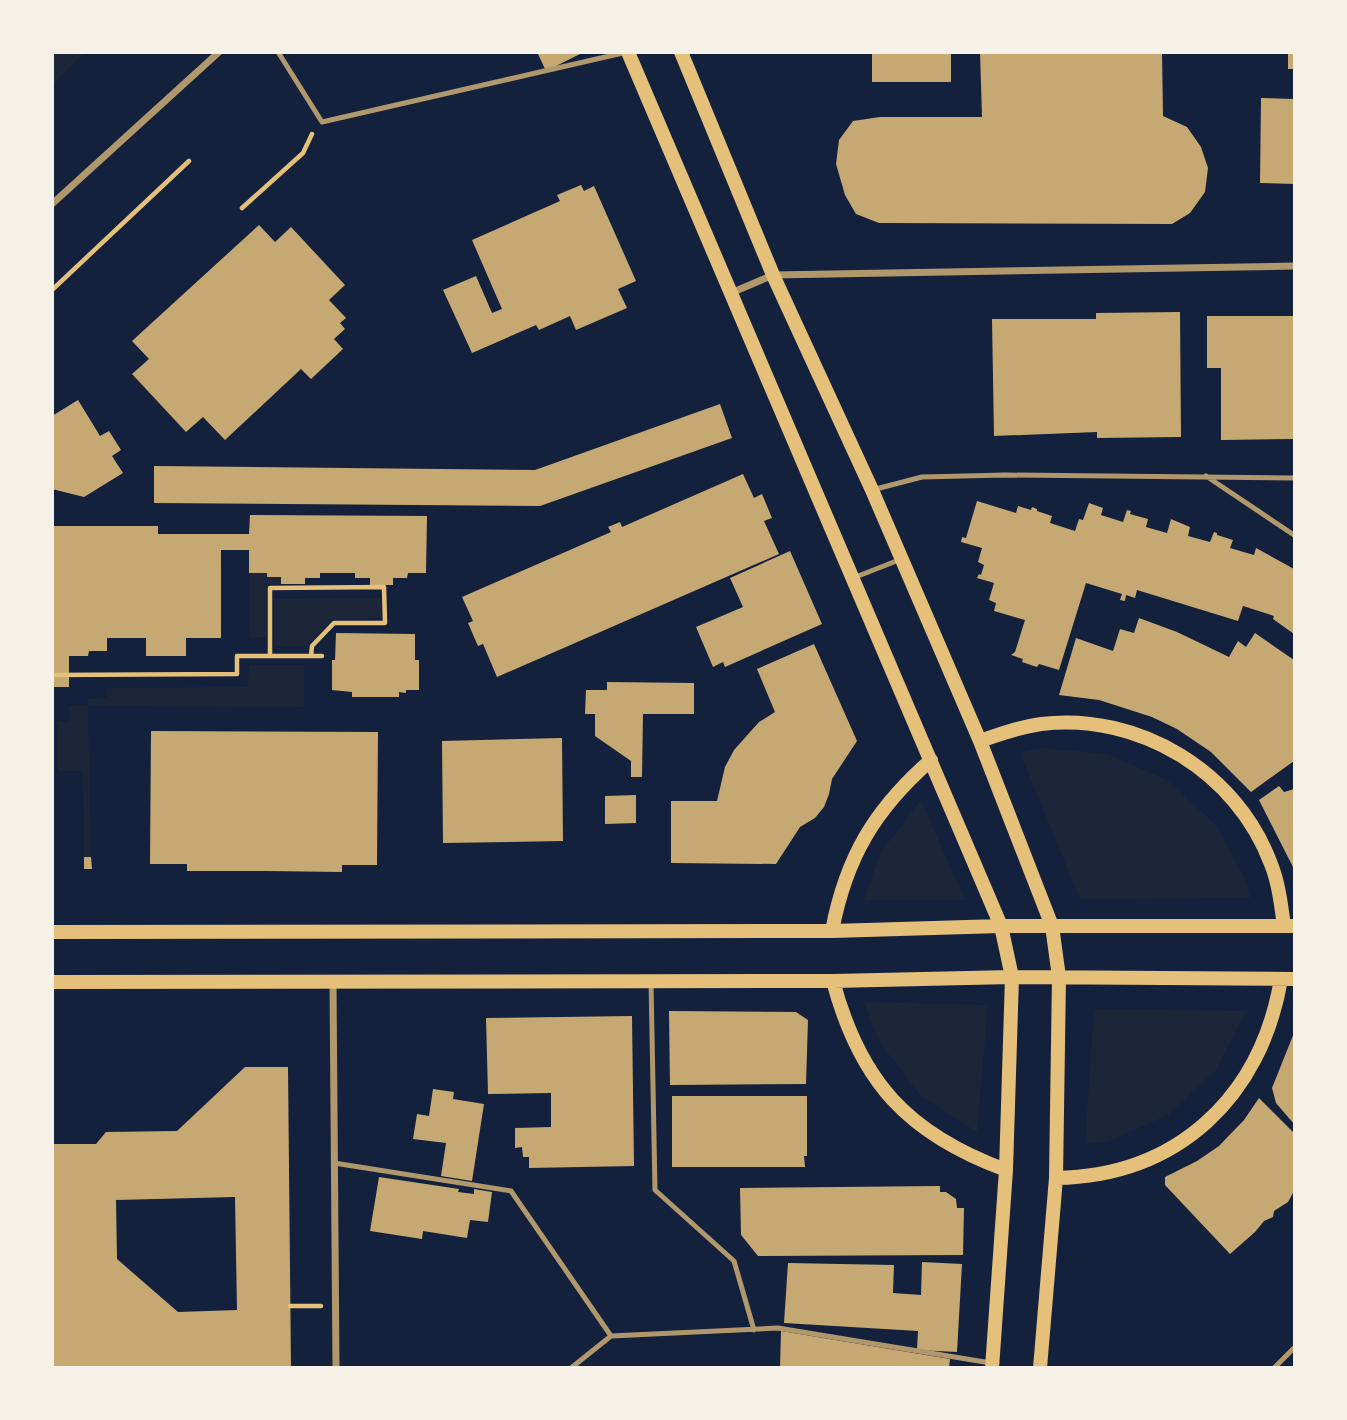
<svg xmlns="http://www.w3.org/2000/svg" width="1347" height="1420" viewBox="0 0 1347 1420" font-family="'Work Sans',sans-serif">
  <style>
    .green { fill: #1d2539 }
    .building { fill: #c6a872; fill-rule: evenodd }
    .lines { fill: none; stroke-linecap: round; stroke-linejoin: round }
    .path { stroke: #e5c07b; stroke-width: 4.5 }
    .service { stroke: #b1986c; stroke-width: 5 }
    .minor { stroke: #b1986c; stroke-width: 7 }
    .secondary { stroke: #e5c07b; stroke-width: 14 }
  </style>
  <rect width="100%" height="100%" fill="#14213d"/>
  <path class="green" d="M53,52L84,53L53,84L52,53Z
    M249,573H267V577H281V584H266V637H249Z
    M381,598L382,618L333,619L306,646H275V599Z
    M249,665H304V707L88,706L91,857H84L83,771H58V722L69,721V706H88V699L107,698V688L248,687Z
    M1041,748L1107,754L1167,780L1216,825L1247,883L1250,898L1080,899L1020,753Z
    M921,800L965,900H864L880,853Z
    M864,1002L988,1005L977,1132L921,1096L880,1043Z
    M1094,1009L1246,1011L1216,1070L1168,1115L1107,1142L1085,1144Z"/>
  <path class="building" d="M537,52H584L546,71Z
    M872,52H951V82H872Z
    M980,52H1162L1163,116L1187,127L1201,147L1208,168L1205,192L1190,213L1172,224L879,223L856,214L845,195L836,164L839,140L853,121L880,117H982Z
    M1288,52H1294V69H1288Z
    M1261,98L1294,99V184L1260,183Z
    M581,185L584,191L594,186L636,281L618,289L627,308L576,330L570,316L539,330L536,325L472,353L443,290L476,276L492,313L502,309L472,240L560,201L557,195Z
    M259,225L275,242L291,227L345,285L329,300L346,318L340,323L345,329L334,339L343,349L311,379L301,369L225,440L203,417L186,432L132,374L149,359L132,341Z
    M1180,312L1181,437L1097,438V432L994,436L992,319H1096V313Z
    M1207,316H1294V439L1221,440V368H1207Z
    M78,400L100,436L109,431L121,450L112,456L123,473L84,497L52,489V416Z
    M720,404L732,438L540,506L154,503V466L535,470Z
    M743,474L754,498L762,494L772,518L764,521L779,554L497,677L483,644L478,646L468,623L473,621L462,597L611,532L608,527L620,522L622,527Z
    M977,501L1016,513L1018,506L1031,510L1032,507L1037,509V511L1052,516L1050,523L1075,531L1079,519L1083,520L1089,503L1103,508L1101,515L1123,522L1127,510L1131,511L1130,514L1148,519L1146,527L1167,533L1171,519L1190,527L1188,536L1210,542L1214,532L1217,533V535L1233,540L1230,548L1254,555L1256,548L1294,569V634L1273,619L1274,616L1243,606L1238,621L1137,590L1135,598L1126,595L1125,601L1120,600L1122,594L1086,583L1059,670L1039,664L1037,667L1022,662L1023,659L1011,655L1015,652L1025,620L994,611L996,603L989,600L994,583L977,578L979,574L981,575L984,565L978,562L982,548L961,542L962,537L966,538Z
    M250,515L427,516L426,573H408L407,578H393V585H370V578H355V573H320V578H305V584H281V577H267V573H249V550H221V638H186V656H146V638H107V651H89L88,656H69V687H52V526H158V534H249Z
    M790,551L822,624L725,667L723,662L713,667L696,627L743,607L730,578Z
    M1139,618L1177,632L1229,657L1238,641L1246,647L1255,633L1294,660V747L1293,749L1294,761L1251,792L1211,752L1177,729L1152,717L1099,700L1059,695L1076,638L1113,651L1120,629L1134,633Z
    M336,633L415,634V660H419V690H406V693L399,692V697H352V692L332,690V660H335Z
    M814,644L857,741L832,779L829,794L824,807L815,818L800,827L776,864L671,863V801H717L725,767L734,750L759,722L775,712L757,669Z
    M607,682L694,683V714H643L642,777H631V761L595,736V714H585L586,690H607Z
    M151,731L378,732L377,865H342V872L265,871H187V864H150Z
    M562,738L563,841L443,843L442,741Z
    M1279,786L1284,792L1294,789V869L1259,800Z
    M636,795V823L605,824V796Z
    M84,857H91L92,869H84Z
    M669,1011L796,1012L808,1020L806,1084L670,1085Z
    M632,1016L634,1166L529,1168V1157H523L522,1147L515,1148V1128L551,1127V1093L488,1094L486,1018Z
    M1294,1033V1124L1276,1103L1272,1088Z
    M245,1067H288L291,1368H52V1144H96L106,1132L177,1131ZM235,1197L237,1310L178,1312L117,1259L116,1200Z
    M433,1089L454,1092L453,1099L484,1104L472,1181L441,1176L446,1143L413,1139L417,1114L429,1116Z
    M672,1096H807V1156H804L805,1167H672Z
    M1259,1098L1294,1133V1191L1288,1202L1274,1211L1273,1217L1264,1221L1255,1232L1230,1254L1165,1185V1177L1197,1161L1219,1146L1244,1120Z
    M379,1177L459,1189L458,1192L474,1194V1189L492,1192L488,1222L470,1220L467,1238L423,1231L422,1239L370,1231Z
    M940,1186V1192H946L956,1199L957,1208H964L963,1255L758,1256L741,1235L740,1188Z
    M922,1262L962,1264L957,1352L917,1350L918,1331L784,1323L788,1263L894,1265L893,1293L921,1295Z
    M781,1331L950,1359L949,1368H780Z"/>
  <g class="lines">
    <path class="path" d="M242,208L303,153L312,134
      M52,290L189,161
      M270,656V588L384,587L385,623H334L312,646L311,656
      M52,675L237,674V656H322
      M290,1306H321"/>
    <path class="service" d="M278,52L322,122L627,52
      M1206,476L1294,535
      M872,490L922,477L1005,475L1294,478
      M853,578L899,560
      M651,982L655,1190L734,1261L754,1330
      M334,1163L511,1191L611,1336
      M571,1368L611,1336L778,1328L991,1363
      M1274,1368L1294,1348"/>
    <path class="minor" d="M52,204L219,52
      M731,293L773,275L1294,266
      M333,982L336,1368"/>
    <path class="secondary" d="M628,52L1001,926L1012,977L1006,1170L992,1368
      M681,52L773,275L872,490L980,741L1052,926L1059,977L1056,1178L1040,1368
      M980,741C1000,734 1020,727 1041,724C1139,712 1237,772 1271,864C1279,884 1281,905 1284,926
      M832,931C846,857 875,809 931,760
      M52,932L832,931L1001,926H1294
      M833,981C860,1082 908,1134 1006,1170
      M52,982L833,981L1012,977L1294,979
      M1056,1178C1178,1176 1261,1097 1281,979"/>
  </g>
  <rect width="1347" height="1420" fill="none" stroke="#f6f1e7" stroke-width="108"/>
</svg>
